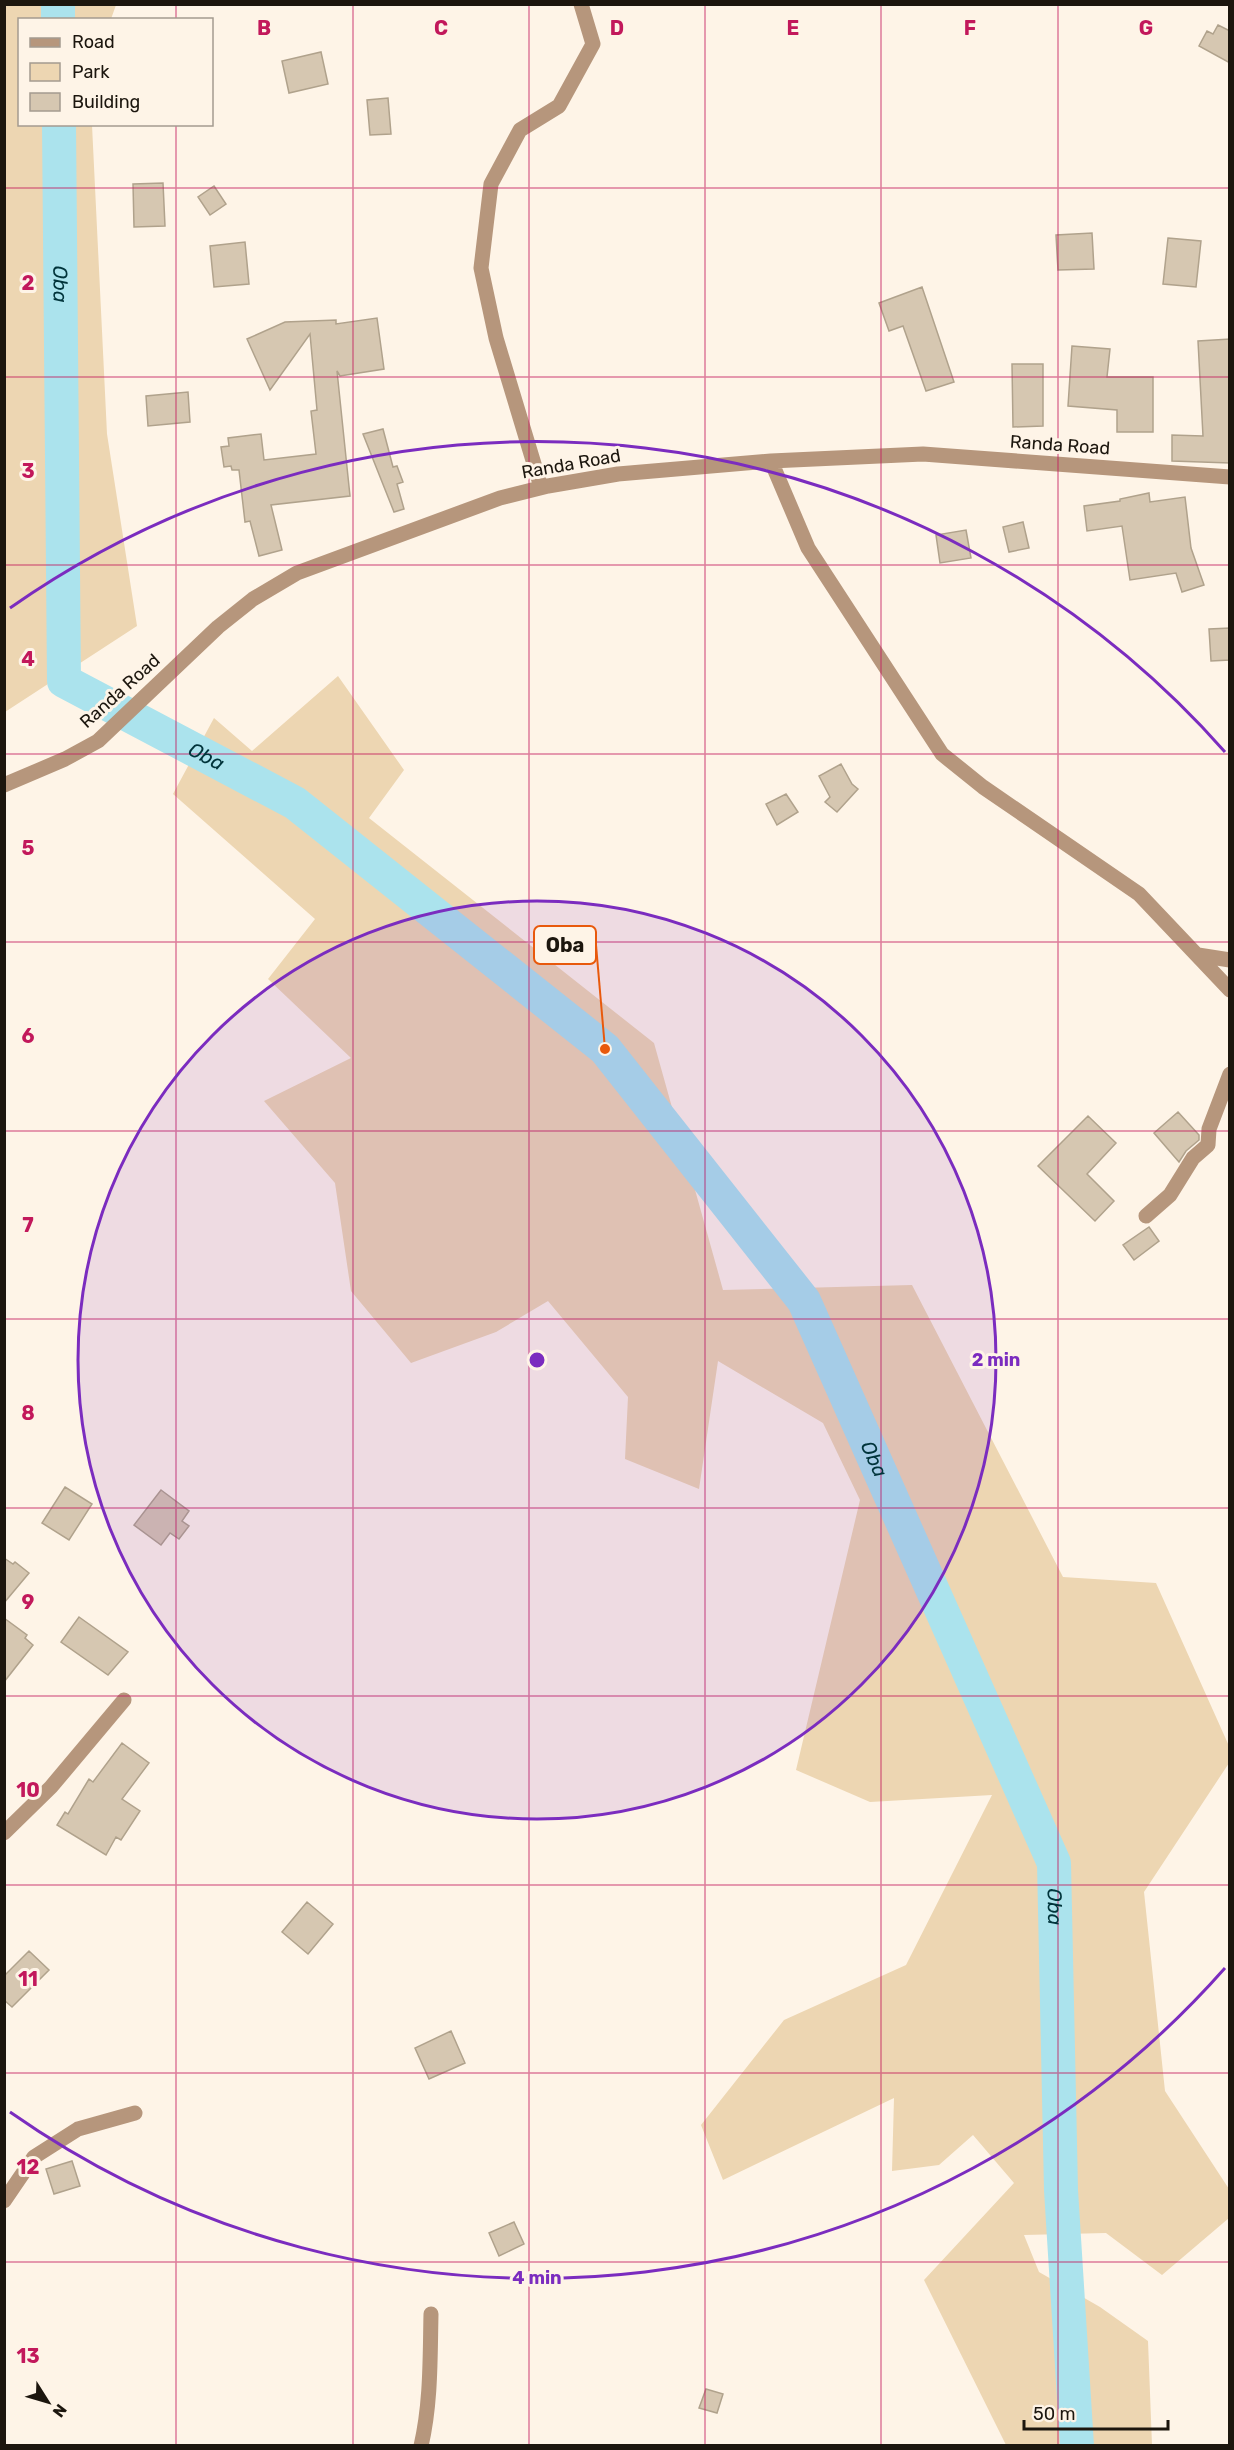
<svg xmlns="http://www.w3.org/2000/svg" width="1234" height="2450" viewBox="0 0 1234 2450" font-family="Rubik,sans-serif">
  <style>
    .green { fill: #edd6b2 }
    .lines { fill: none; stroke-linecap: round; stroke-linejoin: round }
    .river { stroke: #abe3ed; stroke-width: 34 }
    .building { fill: #d6c7b1; stroke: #b0a28c; stroke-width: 1.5 }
    .minor { stroke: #b6967c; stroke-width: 15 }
    .grid { fill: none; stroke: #c2185b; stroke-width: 1.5; stroke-opacity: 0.55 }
    .ring { fill: none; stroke: #7b2cbf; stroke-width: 3 }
    .labels { text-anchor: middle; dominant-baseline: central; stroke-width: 6; stroke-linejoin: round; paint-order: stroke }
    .street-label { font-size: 18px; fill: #1c160e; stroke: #fef4e7 }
    .water-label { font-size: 20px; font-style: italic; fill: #00343b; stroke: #fef4e7 }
    .grid-label { font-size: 20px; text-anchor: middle; font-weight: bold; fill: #c2185b; stroke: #fef4e7; stroke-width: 6; stroke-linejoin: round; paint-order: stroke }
    .centre { fill: #7b2cbf; stroke: #fef4e7; stroke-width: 3 }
    .ring-label { font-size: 18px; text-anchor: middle; font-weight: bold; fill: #7b2cbf; stroke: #fef4e7; stroke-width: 6; stroke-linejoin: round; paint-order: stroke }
    .leader { fill: none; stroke: #e8590c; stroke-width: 2 }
    .callout-dot { fill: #e8590c; stroke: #fef4e7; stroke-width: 2 }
    .callout { fill: #fef4e7; stroke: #e8590c; stroke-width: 2 }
    .callout-label { font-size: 20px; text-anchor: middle; font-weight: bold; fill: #1c160e }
  </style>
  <rect width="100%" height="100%" fill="#fef4e7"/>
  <path class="green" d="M5,4L116,5L111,19L20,20V124L92,125L107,434L137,626L5,712Z
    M338,676L404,770L369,818L654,1043L723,1290L912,1285L1063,1577L1156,1583L1229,1746V1763L1144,1892L1165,2091L1229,2189V2218L1162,2275L1106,2233L1024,2235L1039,2272L1100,2307L1148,2341L1152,2445H1006L924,2280L1014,2183L973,2135L939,2165L892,2171L894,2098L723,2180L701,2125L784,2020L906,1965L992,1795L870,1802L796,1770L860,1500L823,1423L718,1361L699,1489L625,1459L628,1397L548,1301L496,1332L411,1363L351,1291L335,1183L264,1101L351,1058L268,979L315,919L173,794L214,718L252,751Z"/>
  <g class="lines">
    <g class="river">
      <path d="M58,4V20"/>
      <path id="s1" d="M59,124L64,681L295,803L605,1049L804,1301L1054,1863L1061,2190L1077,2446"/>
    </g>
  </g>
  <path class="building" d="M1218,25L1230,31V63L1199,46L1207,31L1213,34Z
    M321,52L328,84L289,93L282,61Z
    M388,98L391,134L370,135L367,100Z
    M163,183L165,226L134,227L133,184Z
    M214,186L226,204L210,215L198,197Z
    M1092,233L1094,269L1058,270L1056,235Z
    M1168,238L1201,241L1196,287L1163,284Z
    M245,242L249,284L214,287L210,246Z
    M922,287L954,382L926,391L903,326L889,331L879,303Z
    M377,318L384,369L340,376L337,371L350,496L271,505L282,550L259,556L250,521L245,522L239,470H232L231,466L224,467L221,447L229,446L228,438L261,434L264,460L316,454L311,411L317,410L310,334L270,390L247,339L285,322L336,320V324Z
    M1230,339V463L1172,461V435L1203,436L1198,341Z
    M1072,346L1110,349L1107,377H1153V432H1117V410L1068,406Z
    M1012,364H1043V426L1013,427Z
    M188,392L190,422L148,426L146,396Z
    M383,429L393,467L397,466L403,482L397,484L404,509L394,512L363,434Z
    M1149,493L1150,502L1185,497L1191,548L1204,585L1182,592L1176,573L1130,580L1122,526L1087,531L1084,506L1120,501V499Z
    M1023,522L1029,548L1009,552L1003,527Z
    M966,530L971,558L940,563L936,535Z
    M1230,628V660L1211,661L1209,629Z
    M841,764L852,784L858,789L837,812L825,802L830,797L819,776Z
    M786,794L798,812L777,825L766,804Z
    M1178,1112L1199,1135V1140L1186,1151L1179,1162L1154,1133Z
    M1088,1116L1116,1143L1087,1174L1114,1201L1095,1221L1038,1166Z
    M1149,1227L1159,1241L1134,1260L1123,1245Z
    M65,1487L92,1504L69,1540L42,1523Z
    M161,1490L189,1511L182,1521L189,1526L179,1539L170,1533L161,1545L134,1525Z
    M4,1558L13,1564L15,1562L29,1573L4,1603Z
    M79,1617L128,1652L108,1675L61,1642Z
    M4,1618L27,1635L25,1638L33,1645L4,1682Z
    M122,1743L149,1763L122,1799L140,1811L121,1840L116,1837L106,1855L57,1825L65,1812L68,1814L89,1779L93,1782Z
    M307,1902L333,1924L308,1954L282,1932Z
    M29,1951L49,1970L12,2007L4,2000V1976Z
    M451,2031L465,2063L429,2079L415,2048Z
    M72,2161L80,2186L54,2194L46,2169Z
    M514,2222L524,2244L499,2256L489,2233Z
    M706,2389L723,2394L717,2413L699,2408Z"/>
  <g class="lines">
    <path class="minor" d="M771,461L808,548L942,754L983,787L1139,894L1230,990
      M541,487L496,338L481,268L491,184L520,130L559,106L593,44L581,4
      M4,785L65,759L98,741L218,627L253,599L297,573L500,498L548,486L618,474L771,461L923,454L1230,477
      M1198,955L1230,960
      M1146,1216L1170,1195L1193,1158L1208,1145L1209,1129L1230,1074
      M4,1833L51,1787L124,1700
      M4,2201L34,2157L78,2129L135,2113
      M421,2446C431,2403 430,2358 431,2314"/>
  </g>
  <path class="grid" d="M176,4V20M353,4V2446M529,4V2446M705,4V2446M881,4V2446M1058,4V2446M176,124V2446M4,188H1230M4,377H1230M4,565H1230M4,754H1230M4,942H1230M4,1131H1230M4,1319H1230M4,1508H1230M4,1696H1230M4,1885H1230M4,2073H1230M4,2262H1230"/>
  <circle cx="537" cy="1360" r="459" fill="#7b2cbf" fill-opacity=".12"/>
  <g class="ring">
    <circle cx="537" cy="1360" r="459"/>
    <path d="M1225 1968A918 918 0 0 1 10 2112M10 608A918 918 0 0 1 1225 752"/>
  </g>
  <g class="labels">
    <g class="street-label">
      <text transform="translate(1060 445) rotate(4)">Randa Road</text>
      <text transform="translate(571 464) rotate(-10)">Randa Road</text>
      <text transform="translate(120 691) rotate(-42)">Randa Road</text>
    </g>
    <g class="water-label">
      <text stroke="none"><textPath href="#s1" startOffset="160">Oba</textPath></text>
      <text stroke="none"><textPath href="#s1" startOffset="718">Oba</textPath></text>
      <text stroke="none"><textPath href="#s1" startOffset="1708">Oba</textPath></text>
      <text stroke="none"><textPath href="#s1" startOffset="2194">Oba</textPath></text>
    </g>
  </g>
  <g class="grid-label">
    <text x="264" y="35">B</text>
    <text x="441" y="35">C</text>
    <text x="617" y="35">D</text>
    <text x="793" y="35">E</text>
    <text x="970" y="35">F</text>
    <text x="1146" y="35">G</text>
    <text x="28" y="290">2</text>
    <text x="28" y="478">3</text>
    <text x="28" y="666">4</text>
    <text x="28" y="855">5</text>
    <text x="28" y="1043">6</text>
    <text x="28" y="1232">7</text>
    <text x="28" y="1420">8</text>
    <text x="28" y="1609">9</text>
    <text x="28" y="1797">10</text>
    <text x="28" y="1986">11</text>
    <text x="28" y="2174">12</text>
    <text x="28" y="2363">13</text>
  </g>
  <circle cx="537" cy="1360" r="9" class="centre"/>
  <g class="ring-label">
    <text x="996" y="1366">2 min</text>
    <text x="537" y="2284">4 min</text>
  </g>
  <path class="leader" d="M605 1049L596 945"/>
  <circle class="callout-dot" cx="605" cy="1049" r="6"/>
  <rect class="callout" x="534" y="926" width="62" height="38" rx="6"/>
  <g class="callout-label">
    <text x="565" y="952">Oba</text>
  </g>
  <rect width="1234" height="2450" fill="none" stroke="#1c160e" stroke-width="12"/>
  <rect x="18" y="18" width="195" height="108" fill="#fef4e7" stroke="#a49b90" stroke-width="1.5"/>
  <rect x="30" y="38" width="30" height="9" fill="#b6967c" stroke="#a49b90" stroke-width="1.5"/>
  <text x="72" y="48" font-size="18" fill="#1c160e">Road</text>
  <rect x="30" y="63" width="30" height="18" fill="#edd6b2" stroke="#a49b90" stroke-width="1.5"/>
  <text x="72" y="78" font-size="18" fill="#1c160e">Park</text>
  <rect x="30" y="93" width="30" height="18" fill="#d6c7b1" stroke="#a49b90" stroke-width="1.5"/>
  <text x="72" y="108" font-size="18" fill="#1c160e">Building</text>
  <g transform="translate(48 2402) rotate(127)" stroke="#fef4e7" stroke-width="4.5" paint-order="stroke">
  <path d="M0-4.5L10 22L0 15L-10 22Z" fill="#1c160e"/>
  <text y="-9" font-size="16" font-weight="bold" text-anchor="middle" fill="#1c160e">N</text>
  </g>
  <path d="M1024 2420v9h144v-9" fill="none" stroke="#1c160e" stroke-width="3"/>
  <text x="1033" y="2420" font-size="18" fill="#1c160e" stroke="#fef4e7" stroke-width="4.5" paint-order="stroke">50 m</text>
</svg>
